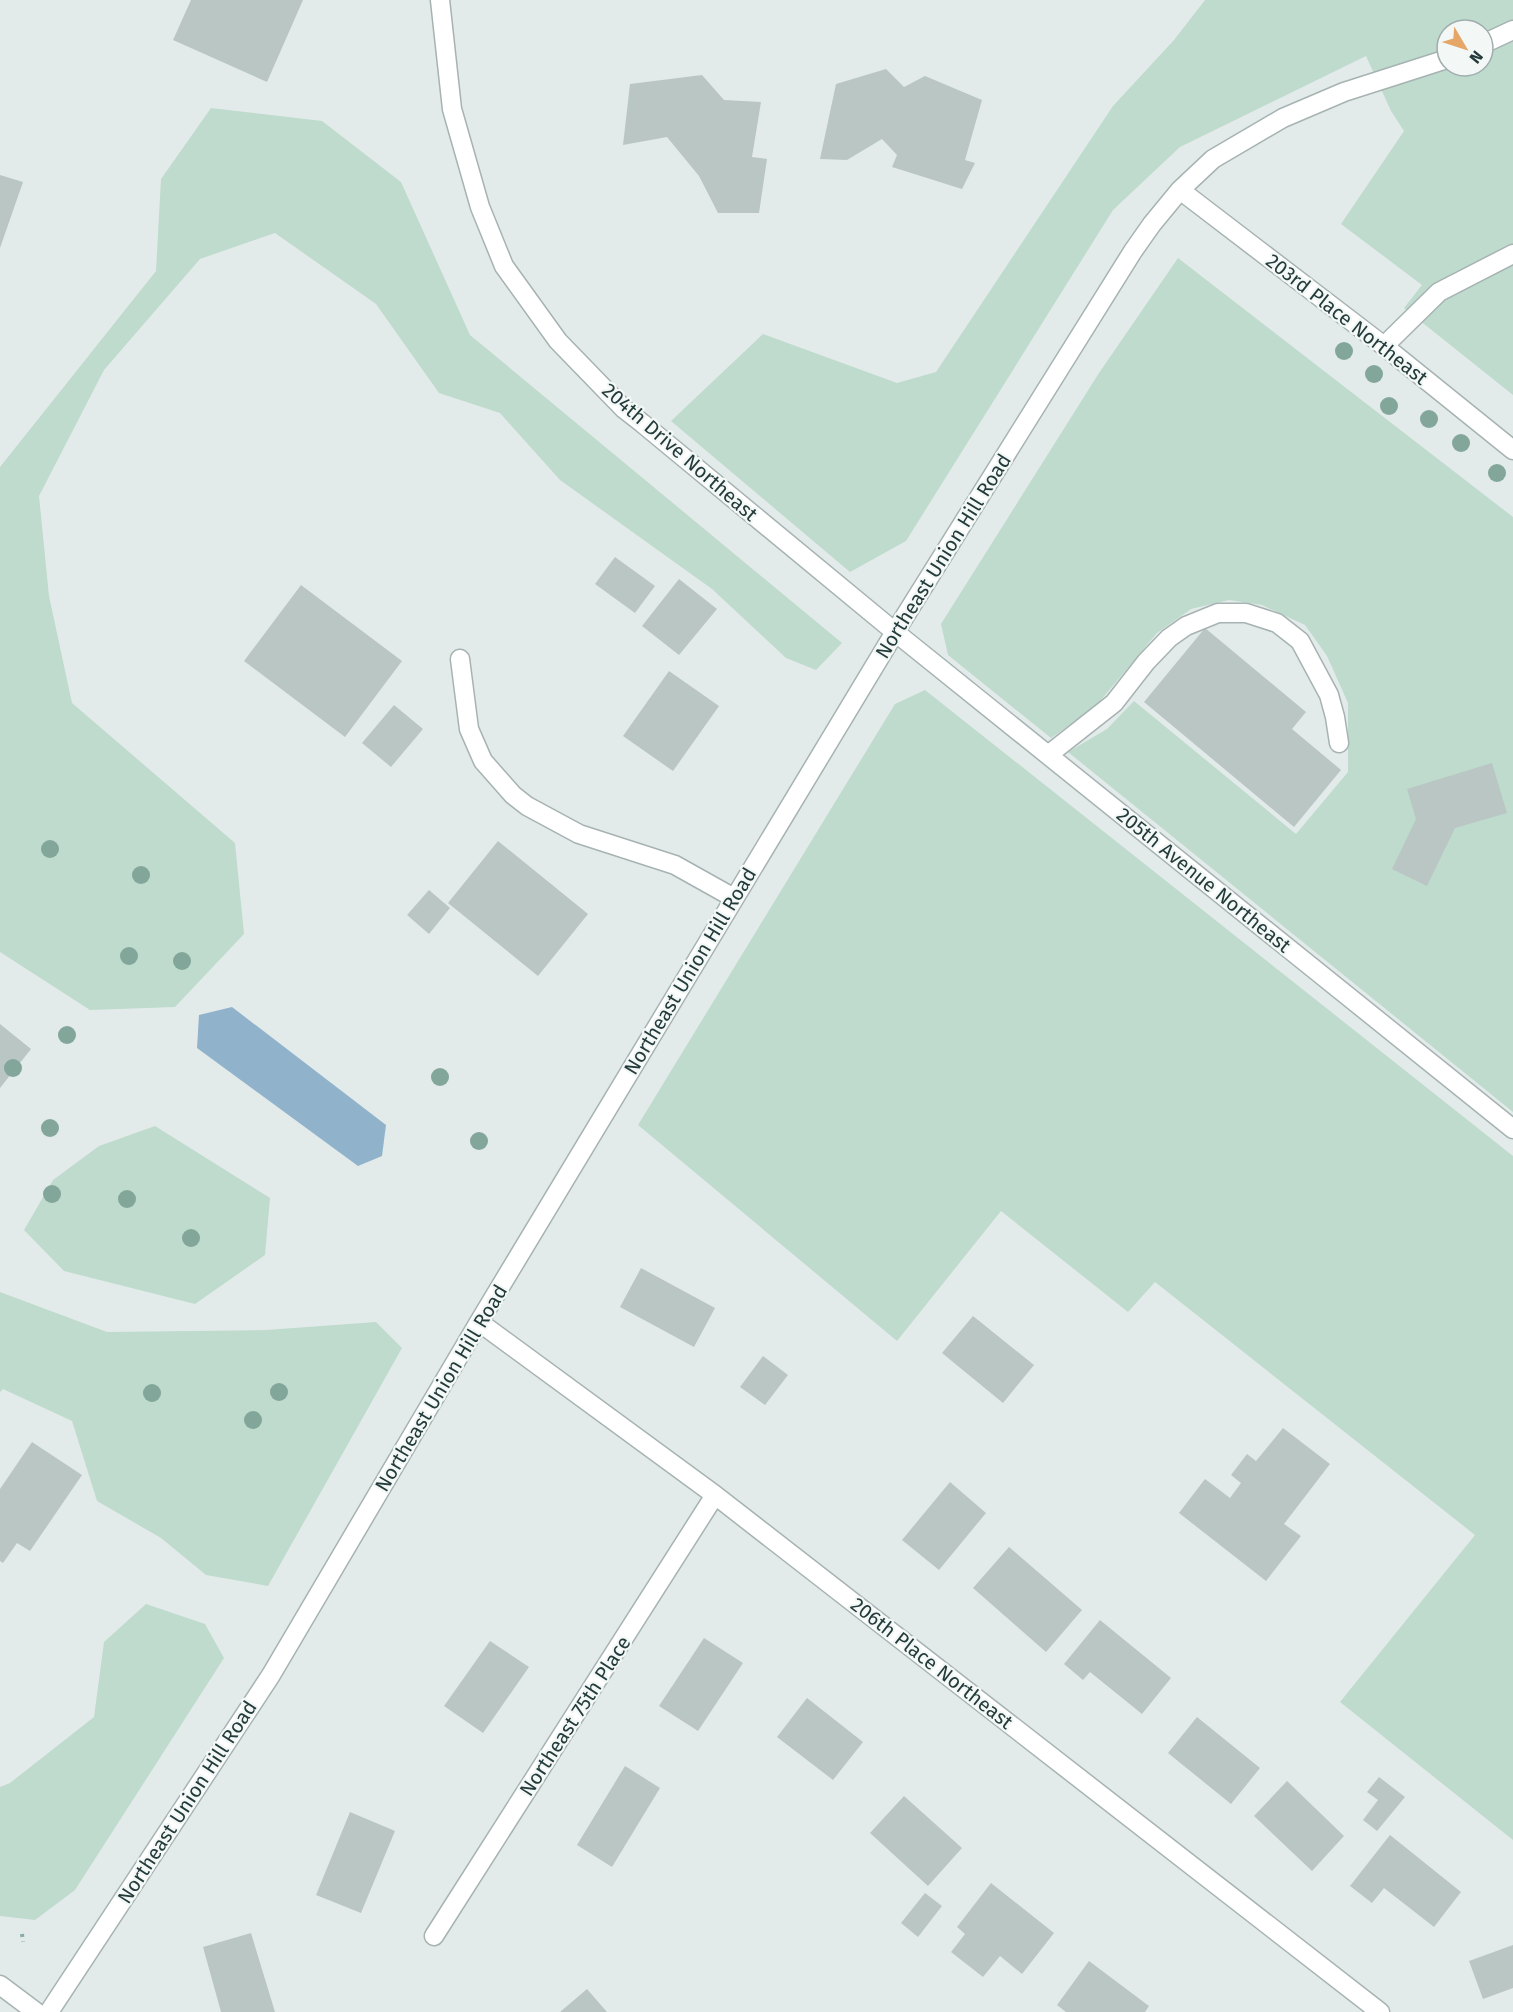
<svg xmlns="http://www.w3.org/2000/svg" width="1513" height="2012" viewBox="0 0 1513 2012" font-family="'Fira Sans',sans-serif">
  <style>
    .green { fill: #bedbcd; fill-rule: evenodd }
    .water { fill: #90b3cb }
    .building { fill: #b9c6c4 }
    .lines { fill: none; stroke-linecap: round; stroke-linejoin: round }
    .minor-casing { stroke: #a6b3b2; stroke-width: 21 }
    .path { stroke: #86acaa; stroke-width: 4; stroke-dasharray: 3 4.5; stroke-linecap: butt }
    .minor { stroke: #fff; stroke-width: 18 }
    .tree { fill: #82a69a }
    .labels { text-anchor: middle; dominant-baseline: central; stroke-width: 4.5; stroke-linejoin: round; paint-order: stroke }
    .street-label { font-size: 20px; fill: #243b3b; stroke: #f3f8f7 }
  </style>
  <rect width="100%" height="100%" fill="#e3ebea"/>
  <path class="green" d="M1205,0H1513V395L1404,308L1422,285L1341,224L1404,131L1391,111L1366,56L1180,147L1113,210L906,541L850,572L671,421L763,334L897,383L936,372L1113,106L1174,40ZM1447,30H1483V66H1447Z
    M211,108L322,121L401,182L470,335L842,643L816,670L786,658L712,589L560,480L500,413L439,393L376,304L275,233L200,259L104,370L39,496L49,596L72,703L235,843L244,934L175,1007L90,1010L0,952V467L156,271L161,179Z
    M1178,258L1513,517V1112L1068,752L1107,729L1134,701L1296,834L1348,772V703L1327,656L1305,625L1262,605L1229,600L1191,609L1157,633L1096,706L1051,738L948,655L941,624L1099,373Z
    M925,690L1513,1156V1840L1340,1702L1475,1535L1155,1282L1128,1312L1001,1211L897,1341L638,1125L895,704Z
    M155,1126L270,1198L265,1255L195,1304L64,1271L24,1230L53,1180L99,1146Z
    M0,1292L107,1332L266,1330L376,1322L402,1348L268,1586L206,1575L161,1538L97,1501L72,1421L3,1389L0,1392Z
    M146,1604L205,1624L224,1658L75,1890L35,1920L0,1916V1787L10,1783L94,1717L104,1642Z"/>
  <path class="water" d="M232,1007L386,1125L382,1156L358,1166L197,1048L199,1015Z"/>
  <path class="building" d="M191,0H303L267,82L173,40Z
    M886,69L904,87L925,76L982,100L965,160L975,163L962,189L892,167L897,155L882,139L847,160L820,159L836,84Z
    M702,75L724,100L761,102L752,157L767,159L759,213H718L699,176L667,137L623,145L630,84Z
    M0,175L23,182L0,248Z
    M615,557L655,586L635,613L595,584Z
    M679,579L717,609L679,655L642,626Z
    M301,585L402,661L345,737L244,661Z
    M1205,628L1306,712L1292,729L1341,770L1294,827L1144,702Z
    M669,671L719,706L673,771L623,736Z
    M394,705L423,729L391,767L362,743Z
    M1492,763L1507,813L1455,828L1427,886L1392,869L1416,819L1407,789Z
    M498,841L588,914L538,976L448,903Z
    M429,890L450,908L429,934L407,915Z
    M0,1024L31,1049L0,1088Z
    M641,1268L715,1308L694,1347L620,1307Z
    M973,1316L1034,1365L1003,1403L942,1353Z
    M763,1356L788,1375L765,1405L740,1387Z
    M1283,1428L1330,1464L1284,1524L1301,1536L1266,1581L1179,1513L1205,1479L1230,1498L1241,1483L1231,1475L1247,1454L1256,1461Z
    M32,1442L82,1475L30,1551L17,1543L3,1563L0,1561V1489Z
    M950,1482L986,1513L939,1570L902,1540Z
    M1009,1547L1082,1610L1046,1652L973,1588Z
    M1100,1620L1171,1678L1142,1714L1090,1672L1083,1680L1064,1664Z
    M704,1638L743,1663L698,1731L659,1706Z
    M490,1641L529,1667L483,1733L444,1706Z
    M807,1698L863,1742L833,1780L777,1737Z
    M1197,1717L1260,1768L1231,1804L1168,1753Z
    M625,1766L660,1788L612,1867L577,1845Z
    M1379,1777L1405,1797L1377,1831L1363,1820L1378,1800L1367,1792Z
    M1287,1781L1344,1836L1312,1871L1254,1816Z
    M904,1796L962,1848L928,1886L870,1833Z
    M350,1812L395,1831L361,1913L316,1895Z
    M1390,1835L1461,1892L1434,1927L1384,1888L1372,1903L1350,1886Z
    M991,1883L1054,1933L1022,1974L1000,1956L983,1977L951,1952L965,1934L957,1927Z
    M925,1893L942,1906L918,1937L901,1923Z
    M251,1933L275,2012H221L203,1947Z
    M1513,1945V1988L1483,1999L1469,1961Z
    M1089,1961L1149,2006L1145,2012H1066L1057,2005Z
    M587,1989L607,2012H560Z"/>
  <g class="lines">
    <g class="minor-casing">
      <path id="minor" d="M440,0L452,109L480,207L504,266L558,341L624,409L642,423L895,632L1513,1129
        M1483,44L1513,30
        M1180,190L1384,346L1513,450
        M1384,346L1439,292L1513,254
        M460,659L469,729L483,761L513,795L527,806L579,834L675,865L734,898
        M1048,755L1114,703L1146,662L1169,638L1186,626L1218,613H1246L1277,623L1300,641L1329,695L1335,717L1339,743
        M479,1322L715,1495L1380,2012
        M434,1936L715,1495
        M0,1985L36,2012
        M49,2012L271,1675L479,1322L895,632L1133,251L1152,224L1180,190L1213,159L1283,118L1344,92L1447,59"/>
    </g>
    <path class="path" d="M22,1934L23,1942"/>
    <use href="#minor" class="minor"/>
  </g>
  <g class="tree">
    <circle cx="1344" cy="351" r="9"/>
    <circle cx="1374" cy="374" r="9"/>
    <circle cx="1389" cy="406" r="9"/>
    <circle cx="1429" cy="419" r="9"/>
    <circle cx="1461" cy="443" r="9"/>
    <circle cx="1497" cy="473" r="9"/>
    <circle cx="50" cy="849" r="9"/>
    <circle cx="141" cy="875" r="9"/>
    <circle cx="129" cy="956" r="9"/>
    <circle cx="182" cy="961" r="9"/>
    <circle cx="67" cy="1035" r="9"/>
    <circle cx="13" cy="1068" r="9"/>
    <circle cx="440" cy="1077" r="9"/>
    <circle cx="50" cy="1128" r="9"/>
    <circle cx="479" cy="1141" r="9"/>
    <circle cx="52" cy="1194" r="9"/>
    <circle cx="127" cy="1199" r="9"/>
    <circle cx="191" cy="1238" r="9"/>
    <circle cx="279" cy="1392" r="9"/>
    <circle cx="152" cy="1393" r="9"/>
    <circle cx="253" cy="1420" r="9"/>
  </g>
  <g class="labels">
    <g class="street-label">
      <text transform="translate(1347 319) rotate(38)">203rd Place Northeast</text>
      <text transform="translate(680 452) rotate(41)">204th Drive Northeast</text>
      <text transform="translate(943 556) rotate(-58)">Northeast Union Hill Road</text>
      <text transform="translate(1204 880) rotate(39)">205th Avenue Northeast</text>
      <text transform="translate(690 971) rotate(-59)">Northeast Union Hill Road</text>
      <text transform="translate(441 1388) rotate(-59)">Northeast Union Hill Road</text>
      <text transform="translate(932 1663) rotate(38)">206th Place Northeast</text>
      <text transform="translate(575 1716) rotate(-57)">Northeast 75th Place</text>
      <text transform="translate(187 1802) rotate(-57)">Northeast Union Hill Road</text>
    </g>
  </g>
  <g transform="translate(1465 48) rotate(129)"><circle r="28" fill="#f3f8f7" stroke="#a0acac" stroke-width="1.5"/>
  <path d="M0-4.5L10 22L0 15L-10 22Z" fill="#e5a667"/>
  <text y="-9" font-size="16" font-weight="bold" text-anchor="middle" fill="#243b3b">N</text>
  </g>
</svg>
